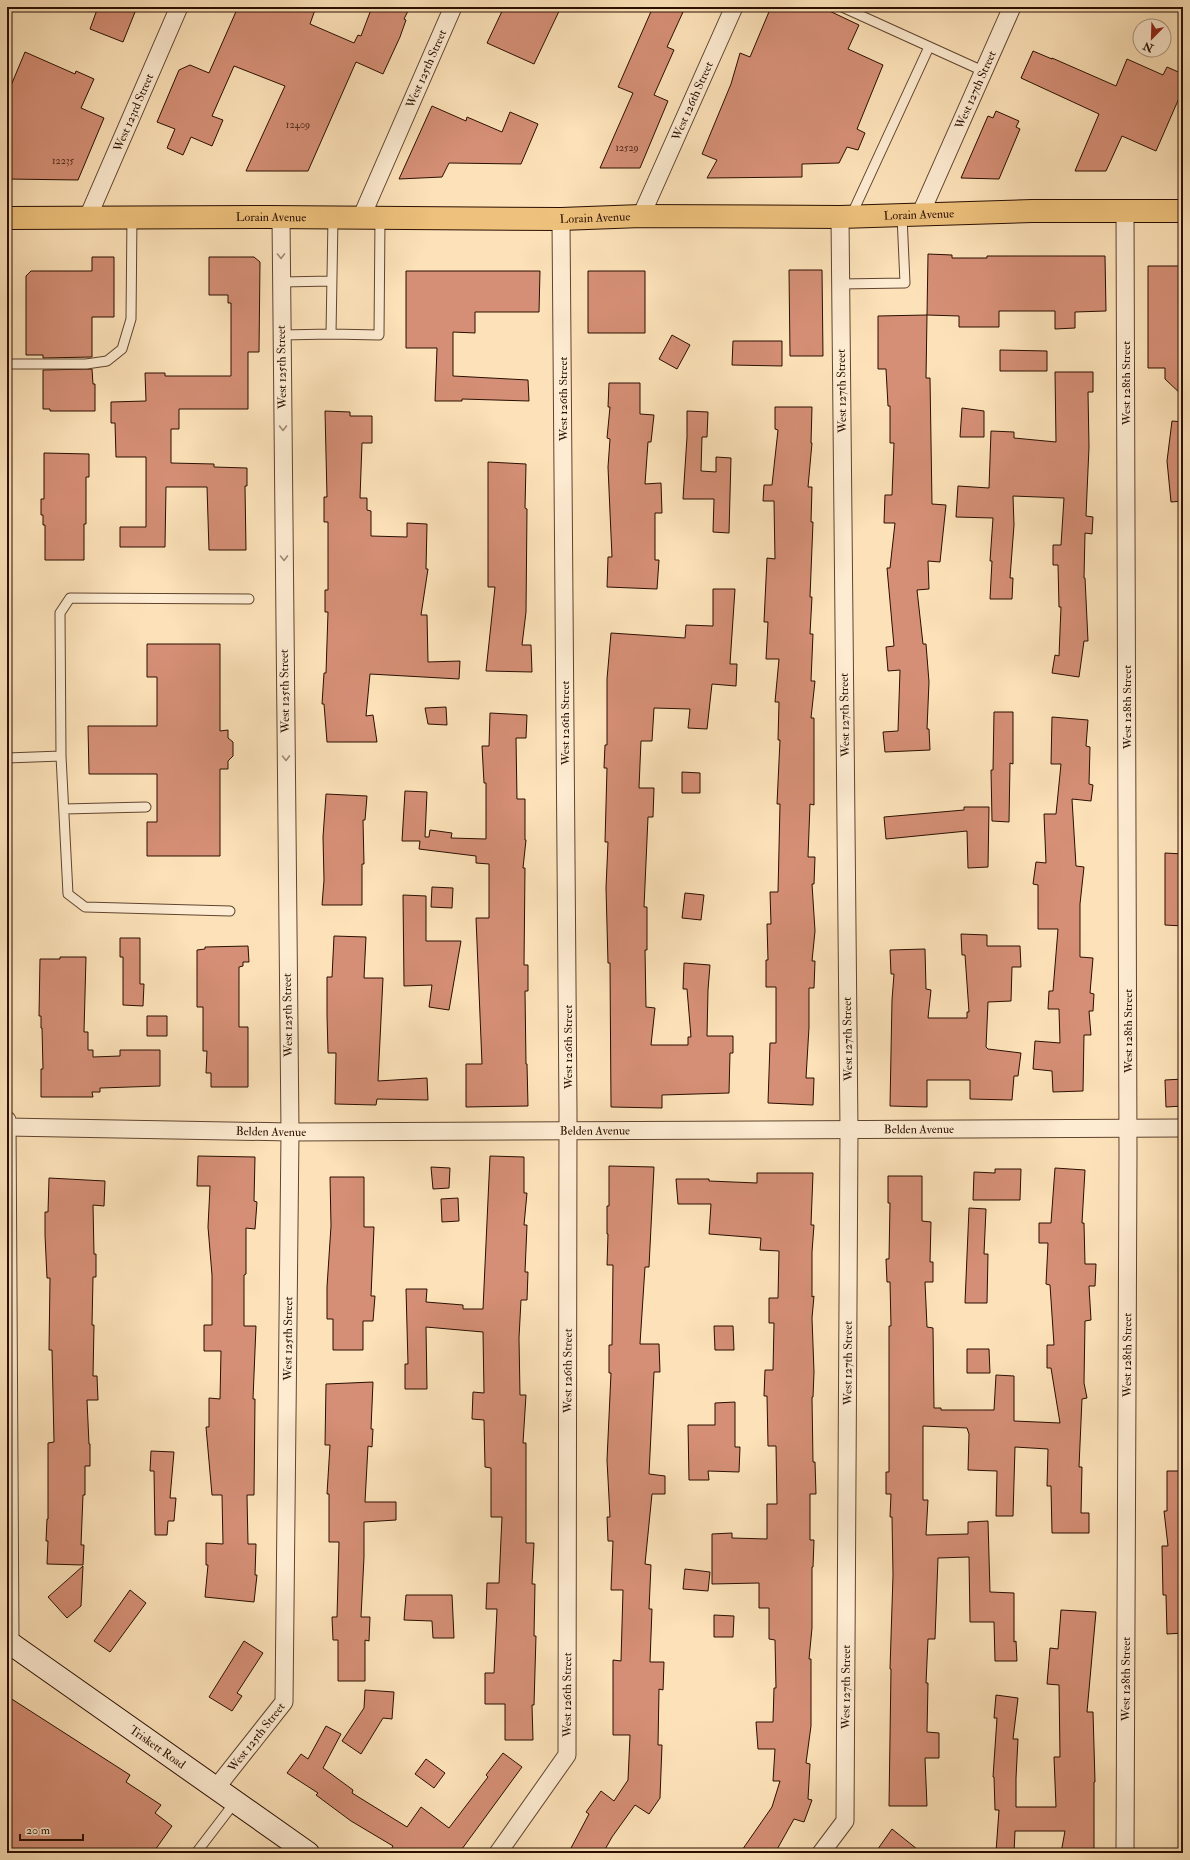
<svg xmlns="http://www.w3.org/2000/svg" width="1190" height="1860" viewBox="0 0 1190 1860" font-family="'IM FELL Double Pica',serif">
  <style>
    .building { fill: #d58f76; stroke: #2a0f00 }
    .lines { fill: none; stroke-linecap: round; stroke-linejoin: round }
    .lane-casing { stroke: #5f442e; stroke-width: 11 }
    .street-casing { stroke: #5f442e; stroke-width: 19 }
    .secondary-casing { stroke: #2a0f00; stroke-width: 24 }
    .primary-casing { stroke: #2a0f00; stroke-width: 24 }
    .lane { stroke: #feecd2; stroke-width: 9 }
    .street { stroke: #feecd2; stroke-width: 17 }
    .secondary { stroke: #feecd2; stroke-width: 22 }
    .primary { stroke: #eec17c; stroke-width: 22 }
    .oneway { stroke: #9f8974 }
    .labels { text-anchor: middle; dominant-baseline: central; stroke-width: 4; stroke-linejoin: round; paint-order: stroke }
    .number-label { font-size: 10px; fill: #552f1e }
    .street-label { font-size: 12px; fill: #2a0f00; stroke: #feecd2 }
  </style>
  <rect width="100%" height="100%" fill="#fde2b9"/>
  <filter id="stains"><feTurbulence type="fractalNoise" baseFrequency=".005" numOctaves="4"/><feColorMatrix values="0 0 0 0 .2 0 0 0 0 .09 0 0 0 0 .02 0 0 0 .5 -.17"/></filter>
  <radialGradient id="worn" r=".72"><stop offset=".6" stop-color="#630" stop-opacity="0"/><stop offset="1" stop-color="#630" stop-opacity=".3"/></radialGradient>
  <path class="building" d="M98,7H137L123,42L90,29Z
    M238,7H316L310,24L354,43L358,35L361,36L372,7H410L404,19L406,20L400,37L383,74L356,62L308,171H246L285,86L234,66L212,116L223,120L212,146L191,137L183,155L167,148L175,129L157,122L179,70L190,65L209,73Z
    M504,7H561L534,64L487,43Z
    M653,7H672L683,12L667,47L674,50L654,95L668,101L640,168H600L633,93L618,87Z
    M771,7H821L859,25L848,49L883,65L857,129L865,133L858,150L847,147L839,163L802,164V177L707,178L717,160L702,154L731,84L740,53L750,57Z
    M1033,51L1052,59V58L1116,86L1127,59L1163,75L1167,67L1183,74V89L1156,151L1122,136L1106,171H1075L1099,114L1021,78Z
    M25,52L75,74L76,71L94,79L81,108L104,118L78,180L7,179V95Z
    M432,106L466,121L467,117L502,132L510,112L538,124L521,164L449,163L442,177L399,179Z
    M996,111L1019,121L1016,127L1020,129L999,179L961,178L988,116L993,118Z
    M928,254L952,255V258H987V256H1105L1106,311L1075,312V328L1055,329V311H999V327H959V316L927,315Z
    M92,257H114V317H92V357L43,358V355H26V276L31,271H92Z
    M209,257H254L260,262L259,352H248V409H179V429H171V463L214,464V467L247,468V486H245L246,550H209L207,487H166L165,547H120V527H146V457H116L115,423H111V402L146,401L145,373H165V376H231V303H228V295H209Z
    M1148,266H1183V396L1165,379V368H1148Z
    M789,270H822L823,356H790Z
    M406,271H540L539,312H475V333L453,332V376L528,380L529,401L462,399V401H435L437,348H406Z
    M588,271H645V333H588Z
    M927,315L926,378H930L932,504L946,505L940,562L928,561L929,589L917,590L923,644H926L929,682L927,729H929L930,750L885,752L883,732L898,731L900,670L888,671L886,647L894,646L887,568H890L895,523H884L885,495H892L894,443H890V406H888L886,369H878V316Z
    M672,335L690,345L677,369L659,359Z
    M733,341H782V366L732,365Z
    M1000,350L1047,351V371H1000Z
    M92,369L93,384H95V411H50V409H43V370Z
    M1055,372H1093V392H1088L1089,447L1086,516L1093,517L1092,534L1085,533L1084,578H1085L1088,641H1084L1079,677L1052,673L1055,655L1059,656L1061,607H1059L1058,565H1053V545H1061L1064,498L1013,496L1014,525L1010,578H1013L1012,599H990L992,561H990L993,518L956,517L958,486L989,488L991,431L1014,432V438L1056,442Z
    M609,383H640V414L654,415L651,442H648L645,484L661,483L662,513H655V560H659L657,589L607,587L608,557H612L608,467L610,439L607,438L610,407H608Z
    M775,407H812L811,443H812L808,487H812L811,522H813L810,597H812L810,634H813L811,681H815L811,718H814V805L810,804L808,857H815L814,884H812L815,931L812,961H815L814,988H809V1027L806,1078H814L813,1105L768,1103L770,1043H776V987H766V960H768L767,924H771L770,892H778L780,804H777L780,740H778L779,702H775L779,659H766L768,622H764L767,558L775,559L774,501H763L764,485H772L778,430L775,429Z
    M962,408L984,411V437H960Z
    M325,411L350,412V416H372V443H362L360,498H367V510L371,511V536L407,537V523L427,524L426,569H428L421,615H427L428,662L460,661L459,679L370,674L366,716L373,715L377,742H327L324,704H322L324,673H326L328,612H325V590H328V522H324V497H327Z
    M687,411L708,412L707,437H702L701,471L716,472V457L731,458L729,533L713,532L714,499H683L687,437Z
    M1172,421L1183,422V501L1171,502L1167,461Z
    M44,453L89,454V477H86V524H84V560H45V525H43V515H41V499H44Z
    M488,462L526,464L525,508L527,509L526,612L522,645H531L532,672L486,671L495,587H488Z
    M713,589H735L730,664H737L736,686L712,684L707,729L688,728L690,709L654,708L652,741H641L639,788H654L653,817H648L644,907H647V950H645L646,1007L655,1008L651,1045H688V1037H691L687,989H683L684,963L710,965L708,990L707,1036H733V1053H730L729,1093L662,1095V1108L611,1107L610,963H608L606,888L608,842H605L607,768H604L605,745H607V679L611,633L685,638L686,625L713,626Z
    M147,644H220V731L228,730V738L233,742V756L228,761V769H220V856H147V822H157V774H89L88,726H157V677H147Z
    M446,707L447,725L428,724L425,708Z
    M994,712H1013V764L1010,763L1009,822L992,821L991,770H993Z
    M490,713L527,715L526,738H516L517,799H525V840H526L523,868H525L524,965H528V991H525L526,1064H527L528,1106L466,1107V1064H482L476,918H489V864L476,863V856L419,849L420,841H402L405,791L427,792L425,837H429L430,830L452,833L451,838L486,839V783H484L482,746H489Z
    M1052,717L1088,720L1086,746L1090,747L1089,784L1093,785L1091,801L1072,799L1076,866L1084,867L1080,904V957L1093,958L1090,993L1094,994L1093,1011H1089L1091,1035H1084L1083,1091L1053,1092L1052,1071L1033,1069L1035,1041L1060,1043L1059,1009H1048L1049,991H1053L1058,929H1038V885L1033,884L1036,862L1046,863L1044,814H1056L1061,764H1051Z
    M682,772L700,773V793H682Z
    M326,794L367,796L365,820H363L364,864H362V905H322L324,880L323,837Z
    M964,807H989L988,867L968,868L967,831L886,839L884,817L964,810Z
    M1165,853L1183,854V926L1165,925Z
    M432,887L453,888L452,908L431,907Z
    M685,893L704,895L701,920L682,918Z
    M403,895L426,896V941H461L449,1010L429,1007L432,985L404,986Z
    M961,934L987,935V946H1020L1021,967H1012L1011,1001L988,1002L986,1047L988,1049L1021,1053L1018,1076H1014L1012,1100L970,1099V1080H927V1107L890,1106L892,1000L894,974H891L890,950L925,949L926,989L931,990L928,1018H967V1012H969L965,955H962Z
    M334,936L366,937L364,978H383L378,1081L427,1078L428,1100L377,1099L376,1105L335,1104L336,1053H328L327,1015V977H332Z
    M120,938H140V984H144L143,1006L123,1005V957H120Z
    M248,946L249,962H243V966L239,967V1027H248V1087H211V1073H206L207,1051H203V1007H197V950L205,949V947Z
    M60,957H86L84,1032H88V1050H93V1057L120,1056V1050H160V1086L100,1088V1092H92L93,1097H41V1069H43L42,1028H41V1016H39L40,959H60Z
    M147,1016H167V1036H147Z
    M1183,1079V1106L1166,1107L1165,1080Z
    M198,1156L255,1157L254,1201L257,1202L255,1229L246,1228V1274L244,1275V1326H256L253,1399H255L254,1495H247L248,1544H256L255,1575H257L254,1602L205,1597L208,1565H206V1543L223,1544L222,1495H212L206,1427H209V1398L220,1399L221,1351H204V1325H212V1275L208,1227L210,1186H197Z
    M490,1156L524,1157V1193H527L524,1225H527L525,1272H528L527,1300H521L519,1338L520,1395H526L523,1443H526V1543H534L532,1584H535L534,1636H536L534,1705H532L533,1740H505V1704H485V1673H494L497,1609H486L487,1583H499L502,1517H491V1468L485,1467L484,1420L472,1419L473,1392L484,1393L483,1332L426,1327L427,1389H405V1364H408L406,1289H427L426,1302L463,1305V1309H483Z
    M609,1166L654,1167L649,1267H645L640,1344H659L660,1372H654L649,1474L665,1476V1494H652L645,1564L651,1565L649,1609H652L650,1662H664L663,1690L659,1689L658,1745H662L660,1798L649,1814L635,1805L612,1837L603,1853H580L571,1848L589,1814L586,1812L601,1791L614,1801L628,1780L630,1735H613V1660L621,1661L623,1590H611L613,1541H608L607,1517H610L607,1460L611,1373H609V1345H612L613,1265H607L608,1234H607V1206H609Z
    M431,1167L450,1168L449,1188L433,1189Z
    M1055,1168L1085,1170L1082,1223H1084L1085,1264H1096L1095,1286H1089L1091,1320L1085,1321L1084,1383L1087,1398L1082,1399L1079,1467H1082L1081,1513H1089V1533H1052L1051,1486H1047L1048,1449L1015,1447L1013,1516H996L997,1471L968,1470L969,1434L967,1428L923,1426V1500H928L926,1535L968,1534V1522L988,1521L990,1592L1014,1593V1642L1016,1641L1017,1661H995L994,1622H970L969,1557L938,1558L935,1639H928L926,1683H928L927,1732L939,1733V1758H925L927,1806H889L891,1669H890L893,1575L892,1517H890L891,1494H886V1472H889V1326H891L890,1282H887L886,1259H889L890,1203H888V1176H922V1221L931,1222L930,1262H933V1282H925L927,1327L933,1328L934,1408H941V1410H994L996,1375L1014,1376V1421L1060,1423L1051,1368H1047V1345H1054L1050,1285L1046,1284L1048,1243H1039V1223H1051Z
    M995,1169H1021L1020,1200H973L974,1172L995,1173Z
    M757,1173H813L811,1225H814L812,1252V1297L814,1296L812,1318L814,1372L813,1397H812L813,1462H815L816,1494H810V1540H814L813,1567H812V1628L809,1659H811V1726L806,1763L810,1764L808,1799L812,1800L804,1822L794,1819L775,1853H740L772,1807L780,1781H773L775,1749H758L756,1722H773L774,1688H776L775,1640L769,1639V1608H759V1583L712,1584V1534L732,1533V1538L767,1539V1504H777L776,1446H768L767,1396H764L765,1370H773L774,1323H769V1298H778L779,1251L760,1250L761,1238L709,1234L711,1204H678L676,1179H709V1181L757,1183Z
    M330,1177H364V1227H374L371,1296H375L373,1321H363V1350H333V1319H327V1287L331,1226Z
    M49,1178L105,1181L104,1206L93,1205L94,1254H96V1277H93L92,1325H94L93,1376H97L98,1400H87L89,1444H90V1466H85V1495H83L81,1545H84L83,1565L47,1564L48,1541H46L47,1519H48V1443L54,1442L52,1350H49L50,1278H47L45,1235V1212H48Z
    M458,1198L459,1221L442,1222L441,1199Z
    M969,1208L986,1209L984,1254H988L987,1303H965Z
    M714,1326H733L734,1350H715Z
    M967,1349H989L990,1373H967Z
    M373,1382L371,1429H373L372,1447L368,1446L365,1502H396V1520L364,1522V1557L361,1617H370L369,1641L365,1640V1681H338V1640H333L332,1617H337L339,1542H329V1494H327L330,1445H325L326,1384Z
    M735,1402V1447H740L739,1472L708,1471L709,1480H689L688,1425H715V1403Z
    M151,1451L174,1452L170,1498H176L174,1521H168L167,1535H155L154,1471H150Z
    M1167,1471H1183V1633L1167,1634L1166,1595H1163L1162,1546H1168L1164,1511H1167Z
    M83,1566L81,1606L67,1618L48,1597Z
    M685,1569L710,1572L708,1591L683,1589Z
    M130,1590L146,1603L110,1652L94,1641Z
    M406,1595H452L454,1638H433L432,1621L404,1620Z
    M1061,1610L1096,1612L1087,1712H1093L1095,1782H1094V1853H1061L1065,1831H1015L1014,1853L996,1852L999,1810H995L994,1777H993L997,1718H994L996,1695L1018,1698L1013,1739H1018L1016,1778V1807H1056L1054,1757H1060L1059,1685L1047,1684L1050,1648L1058,1649Z
    M714,1615L734,1616L733,1637H714Z
    M244,1641L263,1653L237,1693L242,1696L232,1711L209,1697Z
    M365,1690L394,1692L392,1719L383,1718L361,1754L342,1741L364,1708Z
    M7,1696L130,1775L126,1782L161,1805L155,1813L172,1826L153,1853H7Z
    M326,1726L341,1734L323,1768L353,1790L352,1793L407,1827L421,1807L449,1828L488,1777L486,1775L503,1753L522,1767L459,1853H389L393,1846L351,1821L316,1795L318,1793L287,1773L301,1754L308,1759Z
    M426,1759L445,1773L434,1788L415,1774Z
    M892,1829L922,1853H875Z"/>
  <g class="lines">
    <g class="lane-casing">
      <path id="lane" d="M842,7L983,71
        M851,216L929,47
        M282,282L331,281
        M840,284L905,283L902,216
        M331,334L379,335L380,218
        M282,335L331,334L333,218
        M7,364H86L107,361L122,349L131,319L132,217
        M7,758L61,756
        M64,809L146,807
        M230,911L85,907L68,894L61,756L60,613L70,598L249,599
        M196,1853L235,1802"/>
    </g>
    <g class="street-casing">
      <g id="street">
        <path id="s1" d="M920,215L1012,7"/>
        <path id="s2" d="M641,216L734,7"/>
        <path id="s3" d="M88,217L179,7"/>
        <path id="s4" d="M361,218L453,7"/>
        <path d="M7,1120L10,1643"/>
        <path id="s5" d="M7,1127L290,1132L1183,1128"/>
        <path id="s6" d="M216,1788L284,1702L290,1132L281,217"/>
        <path id="s7" d="M498,1853L567,1755L568,1112L561,219"/>
        <path id="s8" d="M821,1853L845,1821L849,1130L840,217"/>
        <path id="s9" d="M1125,1853L1128,1152L1125,210"/>
      </g>
    </g>
    <g class="secondary-casing">
      <g id="secondary">
        <path id="s10" d="M7,1641L308,1853"/>
      </g>
    </g>
    <g class="primary-casing">
      <g id="primary">
        <path id="s11" d="M7,218L268,217L561,219L641,216L840,217L1032,211H1183"/>
      </g>
    </g>
    <use href="#lane" class="lane"/>
    <use href="#street" class="street"/>
    <use href="#secondary" class="secondary"/>
    <use href="#primary" class="primary"/>
  </g>
  <defs><path id="oneway-chevron" d="M-2-3.5L2.5 0L-2 3.5" fill="none" stroke-width="1.6" stroke-linecap="round" stroke-linejoin="round"/></defs>
  <g class="oneway">
    <use href="#oneway-chevron" transform="translate(281 256) rotate(89)"/>
    <use href="#oneway-chevron" transform="translate(283 428) rotate(89)"/>
    <use href="#oneway-chevron" transform="translate(284 558) rotate(89)"/>
    <use href="#oneway-chevron" transform="translate(286 758) rotate(89)"/>
  </g>
  <g class="labels">
    <g class="number-label">
      <text x="298" y="125">12409</text>
      <text x="627" y="148">12529</text>
      <text x="63" y="161">12235</text>
    </g>
    <g class="street-label">
      <text stroke="none"><textPath href="#s4" startOffset="163">West 125th Street</textPath></text>
      <text stroke="none"><textPath href="#s1" startOffset="137">West 127th Street</textPath></text>
      <text stroke="none"><textPath href="#s2" startOffset="126">West 126th Street</textPath></text>
      <text stroke="none"><textPath href="#s3" startOffset="114">West 123rd Street</textPath></text>
      <text stroke="none"><textPath href="#s11" startOffset="912">Lorain Avenue</textPath></text>
      <text stroke="none"><textPath href="#s11" startOffset="264">Lorain Avenue</textPath></text>
      <text stroke="none"><textPath href="#s11" startOffset="588">Lorain Avenue</textPath></text>
      <text transform="translate(282 367) rotate(-91)">West 125th Street</text>
      <text transform="translate(1126 383) rotate(-90)">West 128th Street</text>
      <text transform="translate(842 391) rotate(-91)">West 127th Street</text>
      <text transform="translate(563 399) rotate(-90)">West 126th Street</text>
      <text transform="translate(285 691) rotate(-91)">West 125th Street</text>
      <text transform="translate(1127 707) rotate(-90)">West 128th Street</text>
      <text transform="translate(845 715) rotate(-91)">West 127th Street</text>
      <text transform="translate(565 723) rotate(-90)">West 126th Street</text>
      <text transform="translate(288 1015) rotate(-91)">West 125th Street</text>
      <text transform="translate(1128 1031) rotate(-90)">West 128th Street</text>
      <text transform="translate(848 1039) rotate(-91)">West 127th Street</text>
      <text transform="translate(568 1047) rotate(-90)">West 126th Street</text>
      <text stroke="none"><textPath href="#s5" startOffset="912">Belden Avenue</textPath></text>
      <text stroke="none"><textPath href="#s5" startOffset="264">Belden Avenue</textPath></text>
      <text stroke="none"><textPath href="#s5" startOffset="588">Belden Avenue</textPath></text>
      <text stroke="none"><textPath href="#s6" startOffset="473">West 125th Street</textPath></text>
      <text stroke="none"><textPath href="#s9" startOffset="498">West 128th Street</textPath></text>
      <text stroke="none"><textPath href="#s8" startOffset="498">West 127th Street</textPath></text>
      <text stroke="none"><textPath href="#s7" startOffset="504">West 126th Street</textPath></text>
      <text stroke="none"><textPath href="#s9" startOffset="174">West 128th Street</textPath></text>
      <text stroke="none"><textPath href="#s8" startOffset="174">West 127th Street</textPath></text>
      <text stroke="none"><textPath href="#s7" startOffset="180">West 126th Street</textPath></text>
      <text stroke="none"><textPath href="#s6" startOffset="65">West 125th Street</textPath></text>
      <text stroke="none"><textPath href="#s10" startOffset="184">Triskett Road</textPath></text>
    </g>
  </g>
  <rect width="1190" height="1860" fill="none" stroke="#fde2b9" stroke-width="24"/>
  <rect x="8" y="8" width="1174" height="1844" fill="none" stroke="#2a0f00" stroke-width="2"/>
  <rect x="12" y="12" width="1166" height="1836" fill="none" stroke="#2a0f00"/>
  <g transform="translate(1152 38) rotate(203)"><circle r="19" fill="#feecd2" stroke="#a9947e"/>
  <path d="M0-3L7 15L0 10L-7 15Z" fill="#8f2418"/>
  <text y="-6" font-size="11" font-weight="bold" text-anchor="middle" fill="#2a0f00">N</text>
  </g>
  <path d="M20 1834v6h63v-6" fill="none" stroke="#2a0f00" stroke-width="2"/>
  <text x="26" y="1834" font-size="12" fill="#2a0f00" stroke="#feecd2" stroke-width="3" paint-order="stroke">20 m</text>
  <rect width="100%" height="100%" filter="url(#stains)"/>
  <rect width="100%" height="100%" fill="url(#worn)"/>
</svg>
